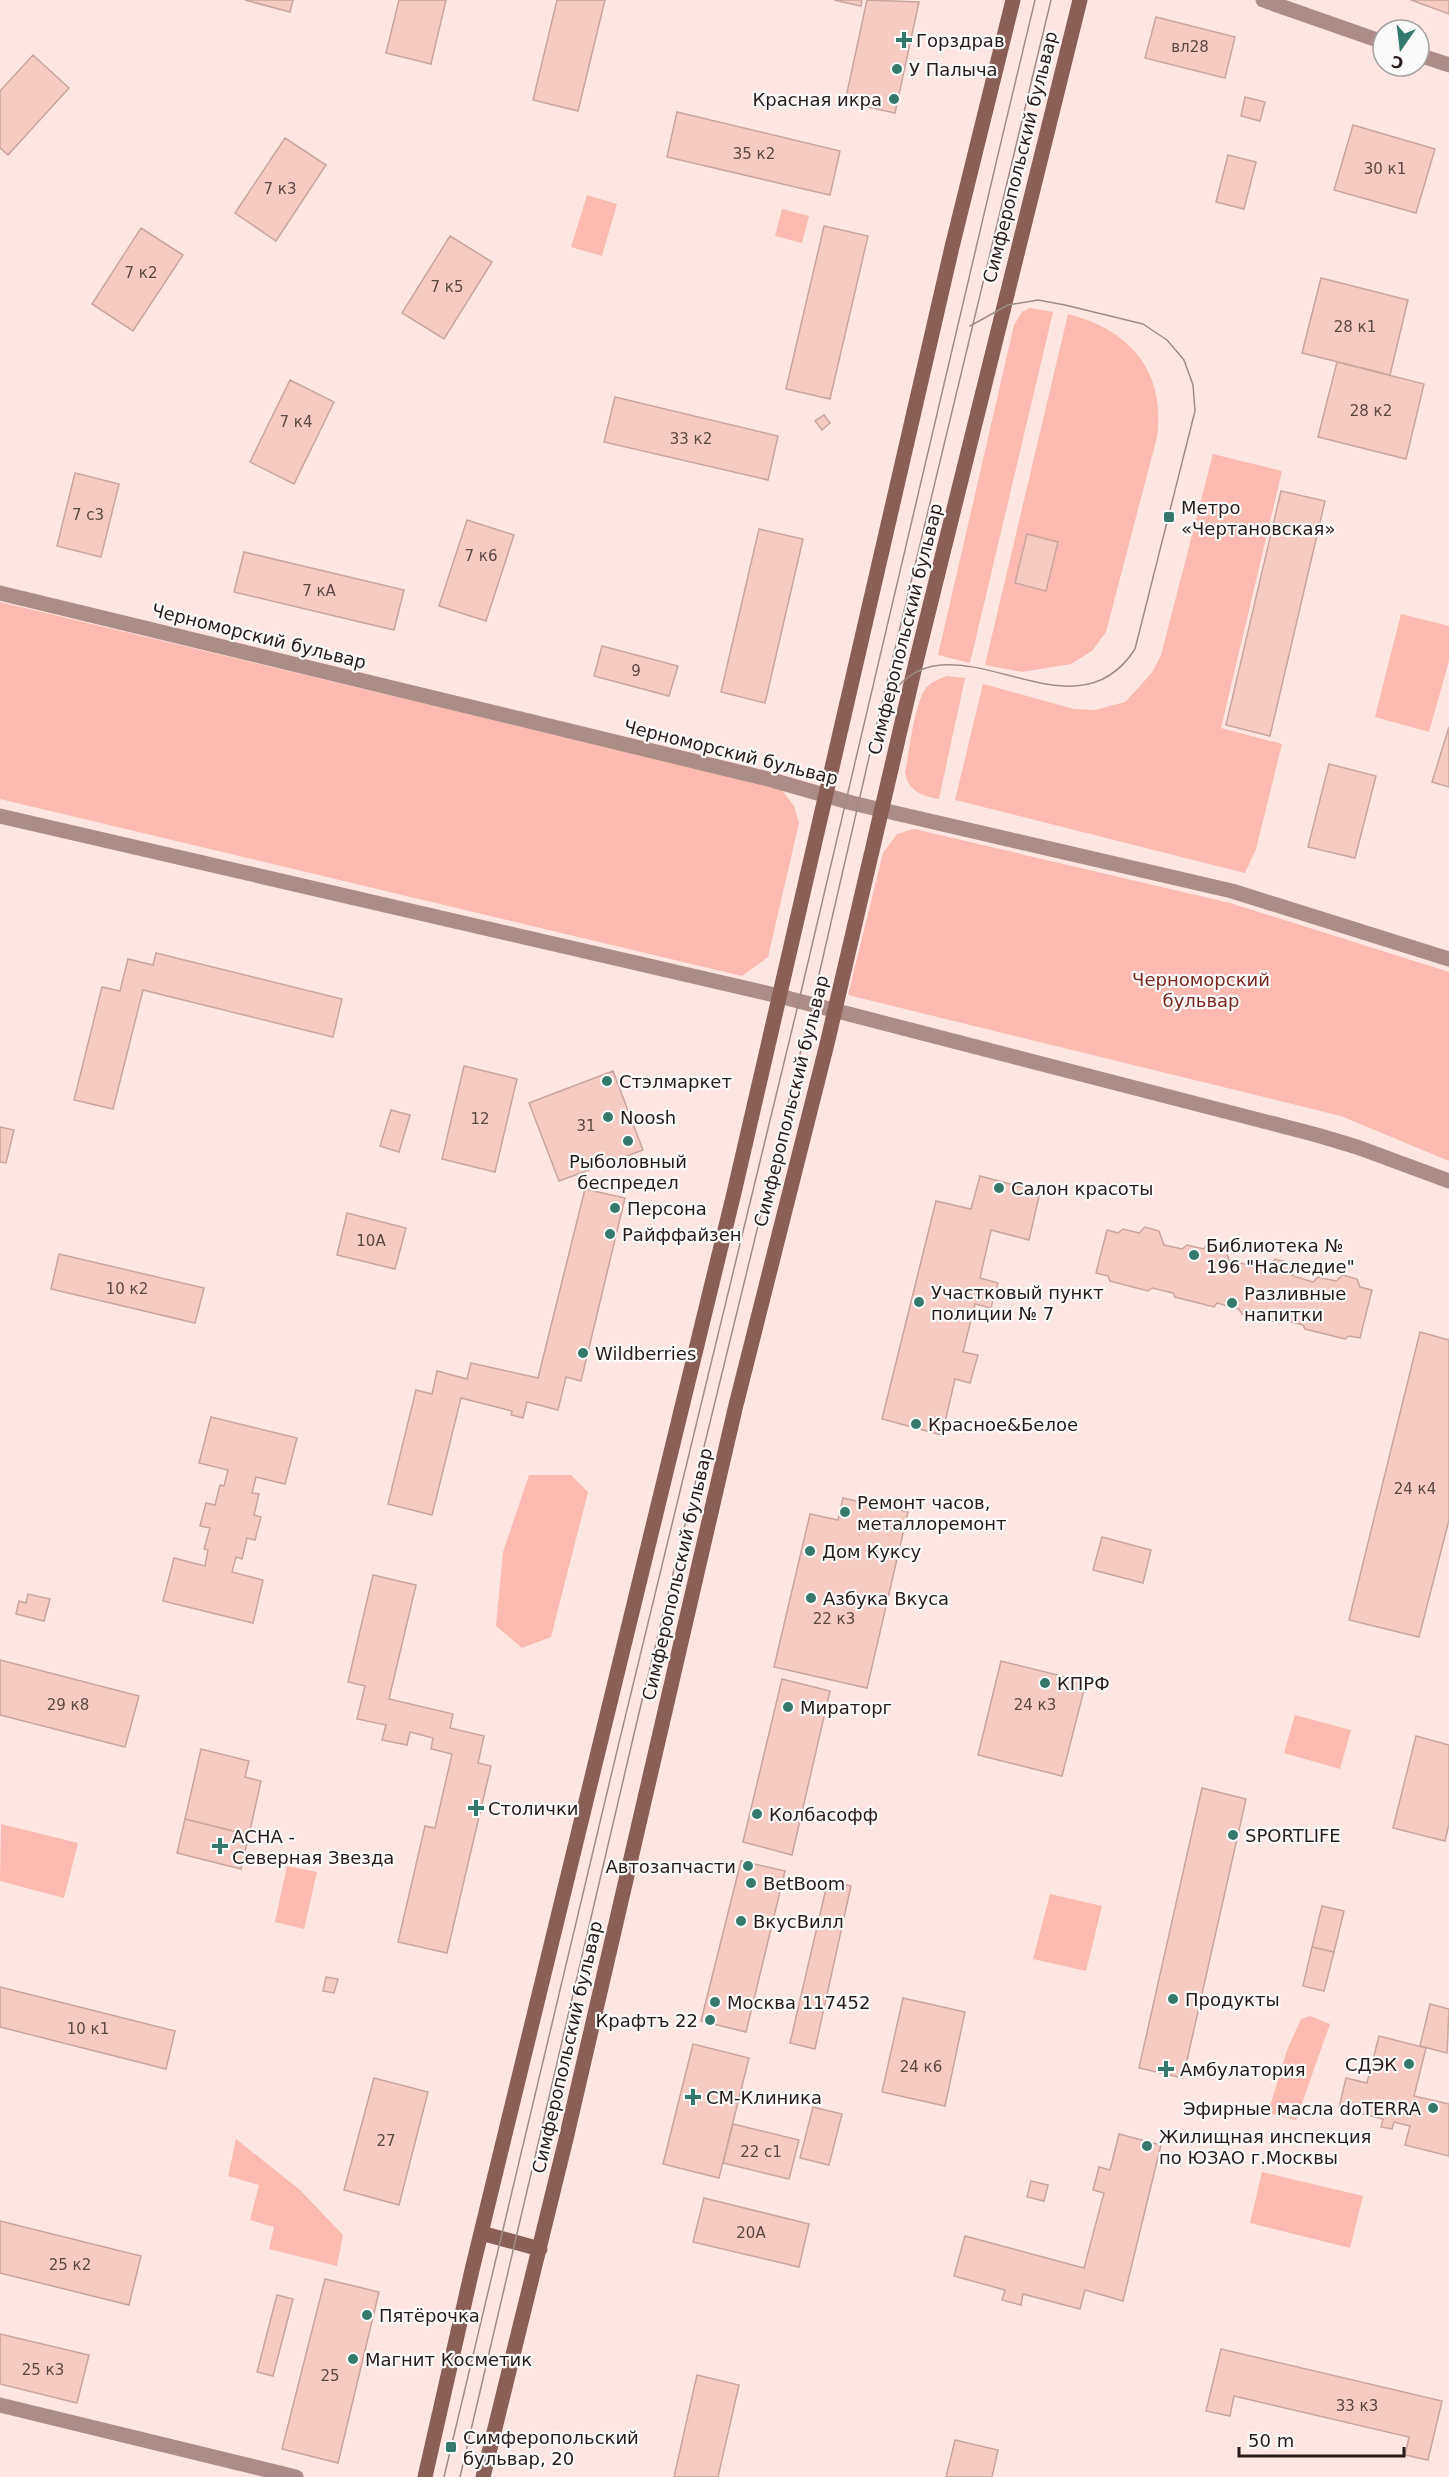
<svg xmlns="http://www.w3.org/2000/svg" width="1449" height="2477" viewBox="0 0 1449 2477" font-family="'DejaVu Sans',sans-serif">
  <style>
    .green { fill: #fdbab0; fill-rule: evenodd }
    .building { fill: #f7cac3; stroke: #cba59f; stroke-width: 1.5 }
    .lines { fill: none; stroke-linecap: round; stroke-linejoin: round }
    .minor { stroke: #ac8c87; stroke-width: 15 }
    .tertiary { stroke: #ac8c87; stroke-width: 15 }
    .secondary { stroke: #8b5e57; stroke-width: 15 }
    .tram { stroke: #9f8b88; stroke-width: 1.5 }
    .poi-dot { fill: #35796d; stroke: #fafafa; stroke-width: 2 }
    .labels { text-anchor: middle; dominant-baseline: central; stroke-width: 4.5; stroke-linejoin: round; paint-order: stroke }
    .number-label { font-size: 15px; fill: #5c4744 }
    .poi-label { font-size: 18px; fill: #291b19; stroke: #fafafa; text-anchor: start }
    .street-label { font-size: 18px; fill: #291b19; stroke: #fafafa }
    .park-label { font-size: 18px; fill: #7d2922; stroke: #fafafa }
  </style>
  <rect width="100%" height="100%" fill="#ffe6e3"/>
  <path class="green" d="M587,195L617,204L602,256L571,247Z
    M782,209L809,216L802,243L775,236Z
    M1030,308L1053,312L970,663L938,655L1014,325L1022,312Z
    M1068,314C1130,330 1166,371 1157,437L1106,632L1092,651L1071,664L1022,672L985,665ZM1027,534L1058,542L1046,591L1015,583Z
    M1213,454L1282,471L1221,728L1282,744L1256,849L1245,873L955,800L983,684L1074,709L1095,710L1125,702L1140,686L1153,671L1161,655Z
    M0,602L781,789L794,806L799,823L768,957L742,976L0,799Z
    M1401,614L1449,626V661L1429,732L1375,717Z
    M947,676L965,678L939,799C922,796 909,792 905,773C909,754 915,699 927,687C932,681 940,679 947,676Z
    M914,829L1230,903L1449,972V1161L1341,1116L848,995L883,853L897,834Z
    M529,1475H571L588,1492L551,1637L522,1648L496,1626L503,1552Z
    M1295,1715L1351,1730L1340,1769L1284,1753Z
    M1,1824L78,1843L64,1898L0,1881Z
    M287,1866L317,1872L304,1929L275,1922Z
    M1050,1894L1102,1906L1086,1971L1033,1959Z
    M1310,2016L1330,2024L1296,2120L1268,2113L1287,2050L1301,2019Z
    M236,2139L300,2190L343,2235L337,2266L269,2249L274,2227L250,2220L259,2185L228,2176Z
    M1262,2172L1363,2196L1350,2248L1250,2223Z"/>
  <path class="building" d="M245,0H293L290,12Z
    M399,0H446L431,64L386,53Z
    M557,0H605L578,111L533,100Z
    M834,0H862L861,6Z
    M867,0L919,2L895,113L845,102Z
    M1411,0H1449V14Z
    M1156,17L1235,37L1225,78L1145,58Z
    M33,55L69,88L8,155L0,148V91Z
    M1245,97L1265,102L1260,121L1241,116Z
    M677,112L840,151L830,195L667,157Z
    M1353,125L1435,149L1416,213L1334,190Z
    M285,138L326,165L276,241L235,213Z
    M1228,155L1256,162L1244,209L1216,202Z
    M824,226L868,236L830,399L786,389Z
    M141,228L183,255L133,331L92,304Z
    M450,236L492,262L444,339L402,313Z
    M1321,278L1408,300L1390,375L1302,353Z
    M1337,362L1424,384L1406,459L1318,437Z
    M290,380L334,402L294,484L250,462Z
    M615,397L778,436L768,480L604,442Z
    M824,415L830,423L822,430L815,421Z
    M75,473L119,484L101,557L57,546Z
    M1281,491L1325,501L1270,736L1226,725Z
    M467,520L514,535L486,621L439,606Z
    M759,529L803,539L765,703L721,692Z
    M1027,534L1058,542L1046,591L1015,583Z
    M244,552L404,590L394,630L234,592Z
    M602,646L678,666L669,696L594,676Z
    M1449,727V787L1432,782Z
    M1329,764L1376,776L1355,858L1308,847Z
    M156,953L342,999L333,1037L143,990L113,1109L74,1100L102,987L120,991L128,959L153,965Z
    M464,1066L517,1079L495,1172L442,1159Z
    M613,1071L643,1150L559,1181L529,1103Z
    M391,1110L410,1115L399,1152L380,1146Z
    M0,1127L14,1130L6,1163L0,1162Z
    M980,1176L1040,1192L1029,1240L991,1230L980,1278L998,1283L991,1308L975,1304L963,1352L978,1355L970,1383L955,1379L942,1435L882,1419L936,1201L971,1209Z
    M585,1189L625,1198L581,1381L566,1377L558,1410L527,1402L523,1418L511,1415L512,1411L461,1398L432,1515L388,1504L416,1390L432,1394L437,1371L467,1379L471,1363L538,1378Z
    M347,1213L406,1228L395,1269L337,1255Z
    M1145,1227L1159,1231L1164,1245L1182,1249L1187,1245L1204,1249L1208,1243L1225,1248L1229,1260L1248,1265L1253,1261L1270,1265L1275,1259L1292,1263L1293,1276L1313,1282L1318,1277L1336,1281L1343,1275L1357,1279L1360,1287L1372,1290L1360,1338L1349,1336L1345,1339L1305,1329L1303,1325L1284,1320L1279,1323L1242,1314L1239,1309L1217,1303L1214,1307L1175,1297L1173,1293L1152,1288L1148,1291L1110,1281L1108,1276L1096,1273L1107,1230L1118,1233L1123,1229L1139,1233Z
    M59,1254L204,1288L195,1323L51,1289Z
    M1420,1332L1449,1340V1520L1419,1637L1349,1620Z
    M211,1417L297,1438L285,1484L256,1477L252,1493L259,1494L254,1515L261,1517L255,1540L247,1538L242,1559L236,1557L232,1572L263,1580L253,1623L163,1601L174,1558L205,1566L208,1550L204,1549L210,1528L200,1526L206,1503L215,1505L220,1485L224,1486L228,1470L199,1463Z
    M843,1498L908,1512L867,1688L774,1667L810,1514L838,1520Z
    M1102,1537L1151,1550L1143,1583L1093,1570Z
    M373,1575L416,1585L389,1699L453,1714L450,1728L484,1736L478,1763L491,1766L447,1953L398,1942L425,1826L435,1828L452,1754L431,1749L433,1738L410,1732L407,1745L382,1740L386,1725L357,1719L365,1686L348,1682Z
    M28,1594L50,1599L44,1621L16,1614L19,1601L26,1603Z
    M0,1660L139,1696L125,1747L0,1715Z
    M1001,1661L1086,1682L1062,1776L978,1755Z
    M782,1679L830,1691L792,1855L743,1842Z
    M1416,1736L1449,1745V1824L1445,1841L1393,1828Z
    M201,1749L249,1761L245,1777L261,1781L249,1835L185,1819Z
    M1202,1788L1246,1799L1183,2078L1139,2068Z
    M185,1819L249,1835L241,1869L177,1853Z
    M741,1861L785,1871L746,2032L701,2021Z
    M828,1880L851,1886L815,2049L790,2043Z
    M1322,1906L1344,1911L1334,1952L1312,1947Z
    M1312,1947L1334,1952L1324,1991L1303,1986Z
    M326,1977L338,1979L334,1993L323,1991Z
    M0,1987L175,2031L166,2069L0,2027Z
    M903,1998L965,2012L945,2106L882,2092Z
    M1430,2004L1449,2009L1447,2053L1420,2046Z
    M1379,2036L1426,2048L1414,2096L1449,2104V2156L1405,2145L1410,2126L1394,2122L1392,2129L1381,2127L1383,2119L1339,2108L1346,2078L1367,2083Z
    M693,2044L749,2058L719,2178L663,2164Z
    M374,2078L428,2092L399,2205L344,2190Z
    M813,2107L842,2114L829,2165L800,2158Z
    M733,2124L799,2140L789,2179L723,2163Z
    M1119,2134L1161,2145L1123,2301L1085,2290L1080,2309L1023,2294L1021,2305L1002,2300L1005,2290L954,2276L965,2236L1084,2268L1104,2193L1093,2190L1099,2167L1110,2170Z
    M1031,2181L1048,2185L1044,2201L1027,2197Z
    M704,2198L809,2224L799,2267L693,2242Z
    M0,2221L141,2256L129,2305L0,2273Z
    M325,2279L379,2292L338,2463L282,2449Z
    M277,2295L293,2299L273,2376L257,2372Z
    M0,2334L89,2355L77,2403L0,2384Z
    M1221,2349L1442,2401L1428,2460L1405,2455L1409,2437L1234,2396L1230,2416L1206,2411Z
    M697,2375L739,2385L718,2477H674Z
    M955,2440L998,2450L992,2477H946Z"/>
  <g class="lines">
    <path class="minor" d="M1263,0L1383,42
      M1419,55L1449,65
      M0,2405L296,2477"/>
    <path class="tertiary" d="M0,593L772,780L852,803L1232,891L1449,959
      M0,816L779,996L1317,1135L1357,1147L1449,1181"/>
    <path class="secondary" d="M481,2233L540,2249
      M425,2477L472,2270L734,1193L952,247L1013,0
      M483,2477L566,2139L735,1409L827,1044L917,658L1080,0"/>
    <path class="tram" d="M886,703C945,599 1070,751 1135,649L1195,411L1193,385L1184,360L1167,340L1143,324L1065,305L1038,300L1008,305L970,326
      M444,2477C558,1987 679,1498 797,1009C877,673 954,336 1035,0
      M460,2477L638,1717L812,1005L873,740L1051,0"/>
  </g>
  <g class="poi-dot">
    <path d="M901 31h6v6h6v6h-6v6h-6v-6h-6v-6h6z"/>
    <circle cx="897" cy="69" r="6"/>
    <circle cx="894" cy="99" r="6"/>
    <rect x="1163" y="511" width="12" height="12" rx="3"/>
    <circle cx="607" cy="1081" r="6"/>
    <circle cx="608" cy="1117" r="6"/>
    <circle cx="628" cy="1141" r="6"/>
    <circle cx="999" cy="1188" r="6"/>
    <circle cx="615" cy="1208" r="6"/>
    <circle cx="610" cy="1234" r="6"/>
    <circle cx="1194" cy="1255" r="6"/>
    <circle cx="919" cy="1302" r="6"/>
    <circle cx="1232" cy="1303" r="6"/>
    <circle cx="583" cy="1353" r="6"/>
    <circle cx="916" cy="1424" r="6"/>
    <circle cx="845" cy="1512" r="6"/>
    <circle cx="810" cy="1551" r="6"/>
    <circle cx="811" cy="1598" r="6"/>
    <circle cx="1045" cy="1683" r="6"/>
    <circle cx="788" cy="1707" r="6"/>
    <path d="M473 1799h6v6h6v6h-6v6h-6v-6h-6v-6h6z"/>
    <circle cx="757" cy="1814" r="6"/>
    <circle cx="1233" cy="1835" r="6"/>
    <path d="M217 1837h6v6h6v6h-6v6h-6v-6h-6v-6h6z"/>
    <circle cx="748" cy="1866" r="6"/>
    <circle cx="751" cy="1883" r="6"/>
    <circle cx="741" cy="1921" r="6"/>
    <circle cx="1173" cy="1999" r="6"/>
    <circle cx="715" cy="2002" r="6"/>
    <circle cx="710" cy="2020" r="6"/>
    <circle cx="1409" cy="2064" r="6"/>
    <path d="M1163 2060h6v6h6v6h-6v6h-6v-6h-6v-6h6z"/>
    <path d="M690 2088h6v6h6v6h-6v6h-6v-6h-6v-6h6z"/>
    <circle cx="1433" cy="2108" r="6"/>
    <circle cx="1147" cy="2146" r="6"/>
    <circle cx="367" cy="2315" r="6"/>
    <circle cx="353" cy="2359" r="6"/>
    <rect x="445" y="2441" width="12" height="12" rx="3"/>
  </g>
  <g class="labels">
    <g class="number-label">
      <text x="1190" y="47">вл28</text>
      <text x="754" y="154">35 к2</text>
      <text x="1385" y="169">30 к1</text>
      <text x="280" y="189">7 к3</text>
      <text x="141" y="273">7 к2</text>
      <text x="447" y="287">7 к5</text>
      <text x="1355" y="327">28 к1</text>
      <text x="1371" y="411">28 к2</text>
      <text x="296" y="422">7 к4</text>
      <text x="691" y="439">33 к2</text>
      <text x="88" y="515">7 с3</text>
      <text x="481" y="556">7 к6</text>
      <text x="319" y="591">7 кА</text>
      <text x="636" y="671">9</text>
      <text x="480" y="1119">12</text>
      <text x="586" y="1126">31</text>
      <text x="371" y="1241">10А</text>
      <text x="127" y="1289">10 к2</text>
      <text x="1415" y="1489">24 к4</text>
      <text x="834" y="1619">22 к3</text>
      <text x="68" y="1705">29 к8</text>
      <text x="1035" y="1705">24 к3</text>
      <text x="88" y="2029">10 к1</text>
      <text x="921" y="2067">24 к6</text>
      <text x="386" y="2141">27</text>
      <text x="761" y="2152">22 c1</text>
      <text x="751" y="2233">20А</text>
      <text x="70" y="2265">25 к2</text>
      <text x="43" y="2370">25 к3</text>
      <text x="330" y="2376">25</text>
      <text x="1357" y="2406">33 к3</text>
    </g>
    <g class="poi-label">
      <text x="916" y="40">Горздрав</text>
      <text x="909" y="69">У Палыча</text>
      <text x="882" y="99" text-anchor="end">Красная икра</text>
      <text x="1181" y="507">Метро<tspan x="1181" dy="21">«Чертановская»</tspan></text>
      <text x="619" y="1081">Стэлмаркет</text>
      <text x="620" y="1117">Noosh</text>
      <text x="628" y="1161" text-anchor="middle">Рыболовный<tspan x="628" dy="21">беспредел</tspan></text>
      <text x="1011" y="1188">Салон красоты</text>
      <text x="627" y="1208">Персона</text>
      <text x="622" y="1234">Райффайзен</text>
      <text x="1206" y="1245">Библиотека №<tspan x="1206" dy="21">196 "Наследие"</tspan></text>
      <text x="931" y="1292">Участковый пункт<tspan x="931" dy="21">полиции № 7</tspan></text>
      <text x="1244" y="1293">Разливные<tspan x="1244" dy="21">напитки</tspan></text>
      <text x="595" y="1353">Wildberries</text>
      <text x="928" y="1424">Красное&amp;Белое</text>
      <text x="857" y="1502">Ремонт часов,<tspan x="857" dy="21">металлоремонт</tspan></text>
      <text x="822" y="1551">Дом Куксу</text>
      <text x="823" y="1598">Азбука Вкуса</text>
      <text x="1057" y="1683">КПРФ</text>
      <text x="800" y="1707">Мираторг</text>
      <text x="488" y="1808">Столички</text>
      <text x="769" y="1814">Колбасофф</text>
      <text x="1245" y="1835">SPORTLIFE</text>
      <text x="232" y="1836">АСНА -<tspan x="232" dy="21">Северная Звезда</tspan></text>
      <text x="736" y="1866" text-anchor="end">Автозапчасти</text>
      <text x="763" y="1883">BetBoom</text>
      <text x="753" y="1921">ВкусВилл</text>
      <text x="1185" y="1999">Продукты</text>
      <text x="727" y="2002">Москва 117452</text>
      <text x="698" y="2020" text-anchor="end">Крафтъ 22</text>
      <text x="1397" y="2064" text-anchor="end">СДЭК</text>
      <text x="1180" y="2069">Амбулатория</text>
      <text x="706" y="2097">СМ-Клиника</text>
      <text x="1421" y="2108" text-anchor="end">Эфирные масла doTERRA</text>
      <text x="1159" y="2136">Жилищная инспекция<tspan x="1159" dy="21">по ЮЗАО г.Москвы</tspan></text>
      <text x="379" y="2315">Пятёрочка</text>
      <text x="365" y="2359">Магнит Косметик</text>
      <text x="463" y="2437">Симферопольский<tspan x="463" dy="21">бульвар, 20</tspan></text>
    </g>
    <g class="street-label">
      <text transform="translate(1020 157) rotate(-76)">Симферопольский бульвар</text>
      <text transform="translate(905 629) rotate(-76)">Симферопольский бульвар</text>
      <text transform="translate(259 636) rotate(14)">Черноморский бульвар</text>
      <text transform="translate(731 752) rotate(14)">Черноморский бульвар</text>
      <text transform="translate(791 1101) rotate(-76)">Симферопольский бульвар</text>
      <text transform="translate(677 1574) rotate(-77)">Симферопольский бульвар</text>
      <text transform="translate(567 2047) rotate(-77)">Симферопольский бульвар</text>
    </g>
    <g class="park-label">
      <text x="1201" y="979">Черноморский<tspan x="1201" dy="21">бульвар</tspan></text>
    </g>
  </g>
  <g transform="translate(1401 48) rotate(194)"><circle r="28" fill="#fafafa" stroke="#a6a1a0" stroke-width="1.5"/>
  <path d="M0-4.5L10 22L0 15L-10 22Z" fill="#35796d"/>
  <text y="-9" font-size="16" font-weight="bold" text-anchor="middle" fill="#291b19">С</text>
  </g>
  <path d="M1239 2447v9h165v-9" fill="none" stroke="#291b19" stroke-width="3"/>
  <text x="1248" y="2447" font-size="18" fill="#291b19" stroke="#fafafa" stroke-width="4.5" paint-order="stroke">50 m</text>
</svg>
